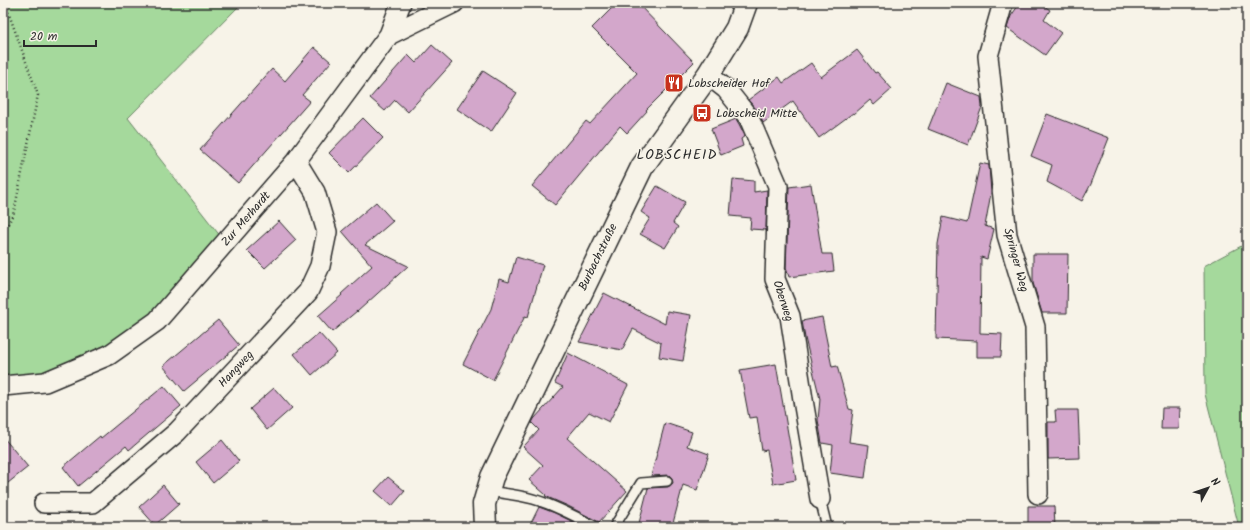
<svg xmlns="http://www.w3.org/2000/svg" width="1250" height="530" viewBox="0 0 1250 530" font-family="Kalam,sans-serif">
  <style>
    .green { fill: #a5d99c; stroke: #688264 }
    .building { fill: #d3a7cb; stroke: #2b2b2b }
    .lines { fill: none; stroke-linecap: round; stroke-linejoin: round }
    .service-casing { stroke: #2b2b2b; stroke-width: 12 }
    .minor-casing { stroke: #2b2b2b; stroke-width: 22 }
    .tertiary-casing { stroke: #2b2b2b; stroke-width: 25 }
    .path { stroke: #2b2b2b; stroke-width: 2.5; stroke-dasharray: 1 3; stroke-linecap: butt }
    .service { stroke: #f7f3e8; stroke-width: 9 }
    .minor { stroke: #f7f3e8; stroke-width: 19 }
    .tertiary { stroke: #f7f3e8; stroke-width: 22 }
    .labels { text-anchor: middle; dominant-baseline: central; stroke-width: 3; stroke-linejoin: round; paint-order: stroke }
    .poi-label { font-size: 12px; fill: #2b2b2b; stroke: #f7f3e8; text-anchor: start }
    .street-label { font-size: 12px; fill: #2b2b2b; stroke: #f7f3e8 }
    .quarter-label { font-size: 14px; letter-spacing: 1px; fill: #2b2b2b; stroke: #f7f3e8 }
  </style>
  <rect width="100%" height="100%" fill="#f7f3e8"/>
  <filter id="ink" filterUnits="userSpaceOnUse"><feTurbulence type="fractalNoise" baseFrequency=".025" numOctaves="2"/><feDisplacementMap in="SourceGraphic" scale="8" xChannelSelector="R" yChannelSelector="G"/><feConvolveMatrix kernelMatrix="1 2 1 2 8 2 1 2 1" color-interpolation-filters="sRGB"/></filter>
  <g filter="url(#ink)">
    <path class="green" d="M3,3H242L128,118L221,237L154,318L111,347L43,378L3,382Z
      M1247,243V527H1239L1205,394L1204,266Z"/>
    <path class="building" d="M617,3H637L694,62L646,110L647,111L627,133L620,126L555,205L532,186L586,121L590,124L637,73L592,28Z
      M1020,3H1040L1050,10L1044,20L1061,33L1045,55L1007,28L1011,16Z
      M432,45L452,63L408,112L395,100L385,111L370,98L408,55L416,63Z
      M314,47L331,62L302,95L310,101L238,183L200,150L272,69L285,81Z
      M857,50L875,73L877,72L892,89L874,105L870,100L854,114L853,113L819,138L793,101L763,123L758,111L748,100L779,77L783,83L811,63L821,77Z
      M483,71L517,93L491,132L457,109Z
      M946,83L981,97L982,107L968,145L928,129Z
      M1047,114L1109,138L1091,184L1082,201L1047,182L1052,165L1031,156Z
      M363,118L383,138L349,173L329,153Z
      M736,119L739,124L745,136L741,139L743,146L721,155L711,129Z
      M980,163L989,165L991,193L985,226L994,229L987,259L981,257L980,333L1002,334L1001,357H977V341L936,339L938,244L943,217L967,223Z
      M733,179L754,181V192L767,190L766,230L750,229L751,218L730,216Z
      M811,184L822,254H832L834,271L789,277L786,268L789,187Z
      M657,186L685,202L673,223L678,227L665,248L640,234L650,218L641,212Z
      M376,202L393,221L365,245L408,266L357,312V311L332,332L318,316L342,295L341,294L372,266L342,231Z
      M279,221L296,240L265,268L247,250Z
      M1033,254H1068L1067,313H1042L1033,283Z
      M516,257L543,265L528,317L525,316L493,380L463,364L491,309L499,279L509,282Z
      M604,293L665,324L667,311L691,315L683,361L659,357L661,343L633,329L622,350L579,342Z
      M822,317L832,367L837,366L849,409L853,410L849,442L869,445L865,478L830,473L833,445L822,443L818,420L820,399L805,338L802,321Z
      M218,320L239,345L184,391L163,366Z
      M319,333L337,353L312,375L294,354Z
      M568,353L628,385L609,422L589,412L567,438L627,491L599,522L568,506L545,496L546,495L529,480L543,465L523,447L539,430L532,423L534,419L563,387L555,383Z
      M776,364L796,480L773,484L767,450L762,451L757,417L749,418L740,370Z
      M164,386L181,406L129,450L126,446L78,486L63,467L100,436L101,438Z
      M274,388L292,408L267,430L250,409Z
      M1162,408H1180L1179,429H1161Z
      M1055,410H1078L1080,458L1048,459V422H1056Z
      M665,423L692,432L687,446L709,454L697,490L683,485L672,527H638L648,488L668,487L673,483L672,478L669,475L651,476Z
      M3,437L28,467L3,487Z
      M222,440L239,461L213,483L196,462Z
      M388,477L405,491L392,506L375,491Z
      M163,485L179,504L155,525L139,507Z
      M1028,506H1054L1055,527H1028Z
      M539,507L555,513L583,527H529Z"/>
    <g class="lines">
      <g class="service-casing">
        <path id="service" d="M488,491C503,493 518,495 533,499C555,505 576,517 596,527
          M820,499L827,527
          M614,527L641,483L667,481"/>
      </g>
      <g class="minor-casing">
        <path id="minor" d="M1003,3L988,56L1007,235L1035,327L1038,494
          M389,35L401,3
          M708,75L726,89L749,118L778,186L775,279L790,316L804,406L820,499
          M3,386L45,382L109,355L157,321L296,161L389,35L454,3
          M44,503H93L177,432L308,292L320,266L327,232L315,192L296,161"/>
      </g>
      <g class="tertiary-casing">
        <path id="tertiary" d="M485,527L484,504L492,477L642,167L708,75L737,28L746,3"/>
      </g>
      <path class="path" d="M3,235L14,212L38,95L5,3"/>
      <use href="#service" class="service"/>
      <use href="#minor" class="minor"/>
      <use href="#tertiary" class="tertiary"/>
    </g>
  </g>
  <defs>
    <g id="restaurant-square" transform="scale(1)"><rect x="-9" y="-9" width="18" height="18" rx="4" fill="#c8321e" stroke="#f7f3e8"/><path d="M-5-6h1v4h1v-4h1v4h1v-4h1v5L-1.5 .5V6h-2V.5L-5-1ZM5-6V6H3V1.5H1.5Q1.5-4 5-6Z" fill="#fff"/></g>
    <g id="bus-square" transform="scale(1)"><rect x="-9" y="-9" width="18" height="18" rx="4" fill="#c8321e" stroke="#f7f3e8"/><path d="M-5-6H5V4H4V6H2V4H-2V6H-4V4H-5ZM-3.5-4V0h7V-4ZM-3.5 1.2v1.5H-2V1.2ZM2 1.2v1.5H3.5V1.2Z" fill="#fff"/></g>
  </defs>
  <g fill-rule="evenodd">
    <use href="#restaurant-square" x="674" y="83"/>
    <use href="#bus-square" x="702" y="113"/>
  </g>
  <g class="labels">
    <g class="poi-label">
      <text x="688" y="83">Lobscheider Hof</text>
      <text x="716" y="113">Lobscheid Mitte</text>
    </g>
    <g class="street-label">
      <text transform="translate(246 219) rotate(-49)">Zur Merhardt</text>
      <text transform="translate(598 257) rotate(-64)">Burbachstraße</text>
      <text transform="translate(1016 260) rotate(75)">Springer Weg</text>
      <text transform="translate(783 301) rotate(72)">Oberweg</text>
      <text transform="translate(236 369) rotate(-47)">Hangweg</text>
    </g>
    <g class="quarter-label">
      <text x="677" y="155">LOBSCHEID</text>
    </g>
  </g>
  <rect width="1250" height="530" fill="none" stroke="#f7f3e8" stroke-width="16"/>
  <rect x="8" y="8" width="1234" height="514" fill="none" stroke="#2b2b2b" stroke-width="1.5" filter="url(#ink)"/>
  <g transform="translate(1208 488) rotate(50)" stroke="#f7f3e8" stroke-width="3" paint-order="stroke">
  <path d="M0-3L7 15L0 10L-7 15Z" fill="#2b2b2b"/>
  <text y="-6" font-size="11" font-weight="bold" text-anchor="middle" fill="#2b2b2b">N</text>
  </g>
  <path d="M24 40v6h72v-6" fill="none" stroke="#2b2b2b" stroke-width="2"/>
  <text x="30" y="40" font-size="12" fill="#2b2b2b" stroke="#f7f3e8" stroke-width="3" paint-order="stroke">20 m</text>
</svg>
